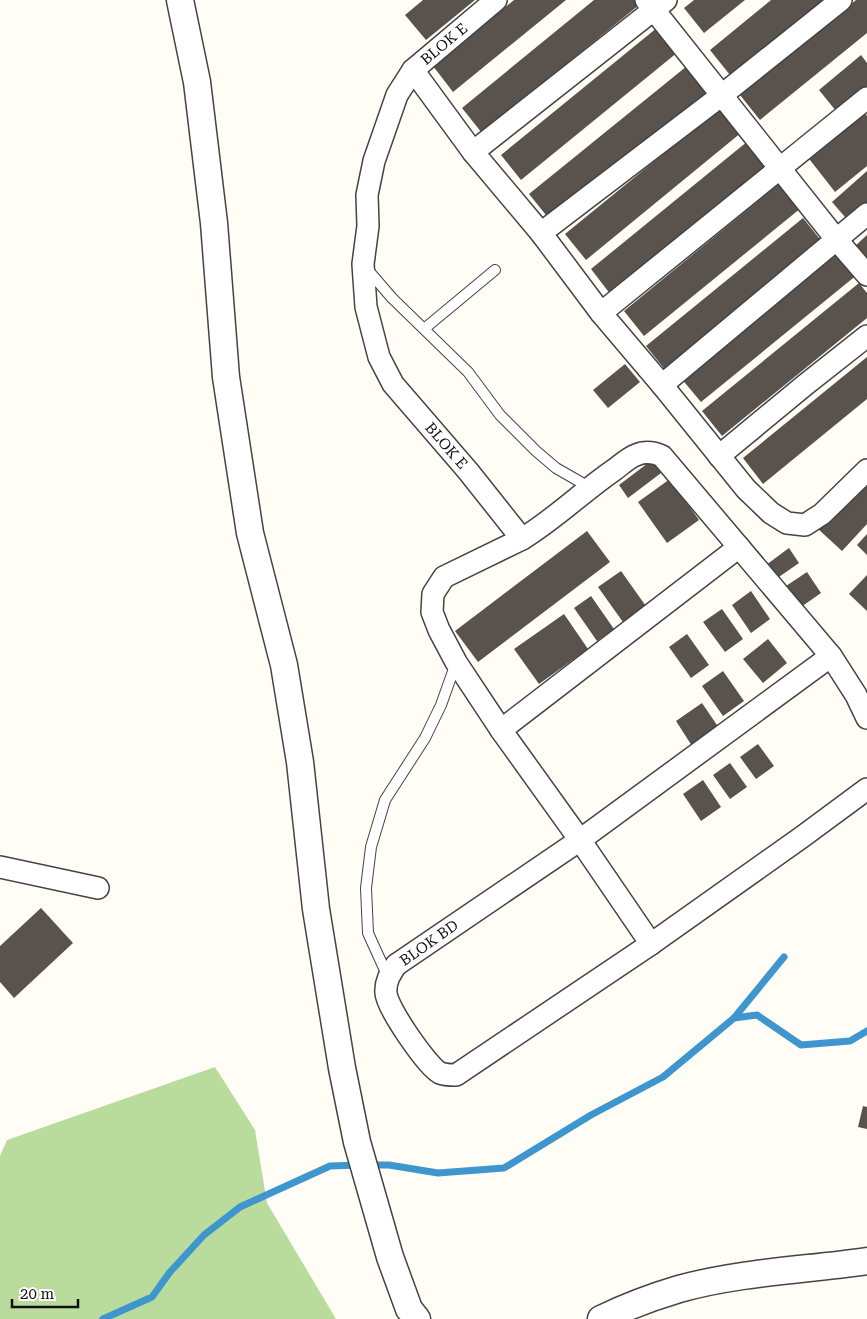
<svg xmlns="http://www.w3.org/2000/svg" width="867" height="1319" viewBox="0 0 867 1319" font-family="'Roboto Serif',serif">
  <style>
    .forest { fill: #b9dc9c }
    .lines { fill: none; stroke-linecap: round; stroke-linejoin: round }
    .stream { stroke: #3f96cf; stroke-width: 7 }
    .building { fill: #5a524d }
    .service-casing { stroke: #444; stroke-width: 12 }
    .minor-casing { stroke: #444; stroke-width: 24 }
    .tertiary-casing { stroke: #444; stroke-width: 29 }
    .service { stroke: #fff; stroke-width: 10 }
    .minor { stroke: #fff; stroke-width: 21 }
    .tertiary { stroke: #fff; stroke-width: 26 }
    .labels { text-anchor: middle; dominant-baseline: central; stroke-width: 5; stroke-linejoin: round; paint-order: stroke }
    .street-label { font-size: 15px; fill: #111; stroke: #fff }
  </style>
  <rect width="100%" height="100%" fill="#fffdf5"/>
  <path class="forest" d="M215,1067L255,1130L267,1203L336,1319H0V1156L7,1140Z"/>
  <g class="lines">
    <path class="stream" d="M734,1018L757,1015L801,1045L850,1041L867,1031
      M370,1165H389L438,1173L504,1168L591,1115L663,1077L734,1018L784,957
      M103,1319L152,1297L170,1272L204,1235L240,1207L330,1166L359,1165"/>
  </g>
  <path class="building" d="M423,0H475L426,40L405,15Z
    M514,0H566L453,92L433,66Z
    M594,0H635L639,5L482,133L462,108Z
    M694,0H745L704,33L684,8Z
    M771,0H823L730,75L710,50Z
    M856,0H867V33L760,120L740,95Z
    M658,27L678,52L521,180L501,155Z
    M861,55L867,63V86L836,111L819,90Z
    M687,66L707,92L550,220L529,194Z
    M722,106L742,132L586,260L565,234Z
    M858,106L867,116V166L835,192L803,151Z
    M748,141L768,167L611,295L591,269Z
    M867,171V210L851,224L832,202Z
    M780,183L801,208L644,336L624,311Z
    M803,218L823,243L666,371L646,346Z
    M867,235V262L854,247Z
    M838,249L858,274L701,402L680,377Z
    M859,283L867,293V318L722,436L702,411Z
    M867,357V399L763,484L743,458Z
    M625,364L640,382L608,408L593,390Z
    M652,460L661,473L628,498L619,485Z
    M867,475V524L842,551L817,528Z
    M670,479L699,520L667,543L638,502Z
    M587,531L610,562L478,662L455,631Z
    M867,534V555L857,545Z
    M789,548L799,563L776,579L766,565Z
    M621,571L648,609L625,625L598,587Z
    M807,572L821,593L801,607L786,586Z
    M867,575V611L849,594Z
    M751,591L770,619L751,633L732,605Z
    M591,596L614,629L597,641L574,608Z
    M722,609L743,639L725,652L703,622Z
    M564,614L588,649L539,684L514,649Z
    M687,634L709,665L691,678L669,647Z
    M768,639L787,663L763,683L743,659Z
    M723,671L744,701L723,716L702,686Z
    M702,703L719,728L692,746L676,721Z
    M758,744L774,766L756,779L740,757Z
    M730,763L747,787L730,799L713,775Z
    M703,780L721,807L701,821L683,794Z
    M41,908L73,943L14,998L0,982V946Z
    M863,1106L867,1107V1129L858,1127Z"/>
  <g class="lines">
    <g class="service-casing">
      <path id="service" d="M367,269L392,298L468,372L500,415L536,451L556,468L589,487
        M424,329L495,270
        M388,977L368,933L366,888L371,847L385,800L425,738L441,705L456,663"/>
    </g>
    <g class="minor-casing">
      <g id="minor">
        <path id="s1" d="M496,0L413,70L397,95L374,161L367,195L368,226L363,264L366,307L379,357L393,384L468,471L522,539L444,577L433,594L432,612L439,630L456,662L501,730L580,840L651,944"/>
        <path d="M646,0L836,239L867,275"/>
        <path d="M413,70L473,152L541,233L601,313L662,385L746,489L771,513L787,523L805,525L822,514L867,470"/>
        <path d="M473,152L666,0"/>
        <path d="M541,233L722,95L841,0"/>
        <path d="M601,313L867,98"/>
        <path d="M662,385L867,214"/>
        <path d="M719,456L805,385L867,336"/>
        <path d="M522,539C555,519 582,492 614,470C621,465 628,458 636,455C645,451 653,452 662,456L831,656L856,695L867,718"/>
        <path d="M831,656L580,840L396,965C390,974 385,982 386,993C387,1008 427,1066 440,1073C445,1075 450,1075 456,1075L651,944L802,837L867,789"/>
        <path d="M501,730L739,547"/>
        <path d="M0,867L98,888"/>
      </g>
    </g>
    <g class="tertiary-casing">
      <path id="tertiary" d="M180,0L197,82L214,223L226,377L250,533L284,665L300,762L316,909L342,1068L357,1142L390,1257L409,1309L417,1319
        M601,1319C626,1307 652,1297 679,1289C740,1272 805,1270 867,1261"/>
    </g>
    <use href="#service" class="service"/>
    <use href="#minor" class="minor"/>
    <use href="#tertiary" class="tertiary"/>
  </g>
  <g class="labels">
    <g class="street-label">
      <text transform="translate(444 44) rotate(-40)">BLOK E</text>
      <text stroke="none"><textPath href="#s1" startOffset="519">BLOK E</textPath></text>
      <text transform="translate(429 943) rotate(-35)">BLOK BD</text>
    </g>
  </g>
  <path d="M12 1299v8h66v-8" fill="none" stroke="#111111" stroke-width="2.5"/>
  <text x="20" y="1299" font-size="15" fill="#111111" stroke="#ffffff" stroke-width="4" paint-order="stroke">20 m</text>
</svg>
